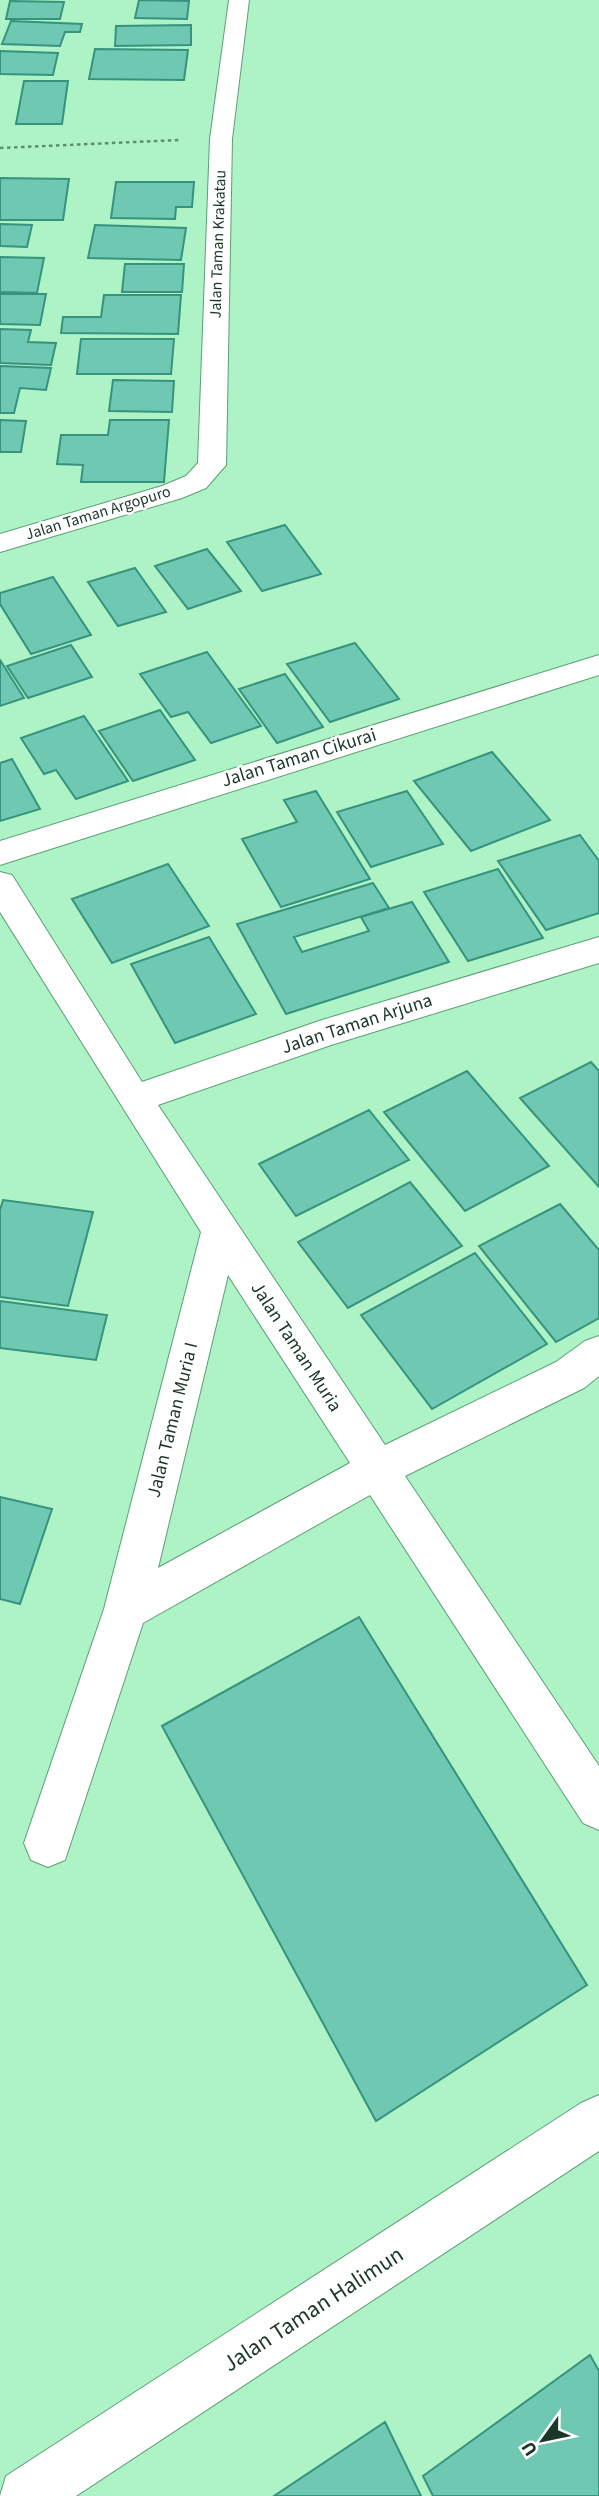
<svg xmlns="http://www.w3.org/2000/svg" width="599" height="2496" viewBox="0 0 599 2496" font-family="'Source Sans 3',sans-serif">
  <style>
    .building { fill: #6fc8b2; stroke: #36937e; stroke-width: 2 }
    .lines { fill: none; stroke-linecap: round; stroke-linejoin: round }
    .minor-casing { stroke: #5c9f75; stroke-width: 2 }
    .path { stroke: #5d8d6e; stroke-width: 2.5; stroke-dasharray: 3.5 3.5; stroke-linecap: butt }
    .minor { fill: #fff; fill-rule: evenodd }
    .labels { text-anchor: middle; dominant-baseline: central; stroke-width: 5; stroke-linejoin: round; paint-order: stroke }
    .far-street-label { font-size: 16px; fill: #1b3726; stroke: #fff }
    .street-label { font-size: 19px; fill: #1b3726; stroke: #fff }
    .near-street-label { font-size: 23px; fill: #1b3726; stroke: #fff }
  </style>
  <rect width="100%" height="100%" fill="#adf3c5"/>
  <path class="building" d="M139,0L189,1L187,19L135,18Z
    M10,1L64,2L60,19H6Z
    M11,21L82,24L80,32H65L60,46L2,44Z
    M191,25V45L115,46L116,26Z
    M95,49L188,50L184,80L89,79Z
    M0,51L58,53L53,75L0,74Z
    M24,81H68L62,124H16Z
    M0,178L69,179L63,220H0Z
    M116,182H194L192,207H176L175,219L111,218Z
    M0,224L32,225L27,247L0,246Z
    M95,225L186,228L181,260L88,258Z
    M0,257L44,258L37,293L0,292Z
    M125,264H184L182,292H122Z
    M0,294H46L40,325L0,324Z
    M104,295H181L178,334L61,333L63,317H101Z
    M0,329L31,330L28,342L56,343L51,365L0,363Z
    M81,339H174L171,374H77Z
    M0,366L51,368L46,390L20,388L14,413H0Z
    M113,380L174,381L172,412L109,411Z
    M0,420L26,421L21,452H0Z
    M110,420H169L164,482H81L83,465L57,464L61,435H108Z
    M285,525L321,574L262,591L227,542Z
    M207,549L241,591L188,609L155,566Z
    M135,568L166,612L118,626L88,582Z
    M53,577L91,635L31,654L0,604V593Z
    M355,643L399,699L330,722L287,664Z
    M71,645L92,677L28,698L7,666Z
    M207,652L261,726L211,743L188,712L171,717L140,674Z
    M0,660L24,698L0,706Z
    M285,674L323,727L277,743L239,689Z
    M160,710L195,760L133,781L99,731Z
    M84,716L128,781L76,799L56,770L44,774L21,738Z
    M492,752L550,820L471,851L414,781Z
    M12,759L40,809L0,821V763Z
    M316,791L370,879L281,907L242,839L297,822L284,800Z
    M407,791L443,844L371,867L337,812Z
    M580,835L599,861V913L546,930L498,861Z
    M168,864L209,926L112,963L72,899Z
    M498,869L543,938L468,961L424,892Z
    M373,883L389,908L294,937L302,952L369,931L361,917L412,902L449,962L286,1014L237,924Z
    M209,937L256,1014L175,1043L131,964Z
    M591,1062L599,1071V1187L520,1098Z
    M467,1071L549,1166L465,1211L384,1112Z
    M369,1110L409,1160L296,1216L259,1164Z
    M410,1182L462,1246L348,1308L298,1242Z
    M3,1200L93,1212L68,1306L0,1297V1210Z
    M560,1204L599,1250V1318L556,1342L479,1246Z
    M475,1253L547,1344L432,1409L361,1315Z
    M0,1301L107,1315L96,1360L0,1348Z
    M0,1497L52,1509L20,1604L0,1599Z
    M359,1617L587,1985L376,2121L162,1726Z
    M590,2355L599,2371V2496H433L423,2476Z
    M385,2422L421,2496H274Z"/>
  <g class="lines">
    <g class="minor-casing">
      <path id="minor" d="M229,0H249L232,139L226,465L206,488L182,498L0,552V534L162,486L186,476L198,463L210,139Z
        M599,655V675L0,865V841Z
        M0,872L12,875L142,1082L322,1020L599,937V963L331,1045L158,1105L385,1445L556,1362L585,1341L599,1336V1376L584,1388L405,1476L599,1766V1830L583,1823L370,1495L143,1623L65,1860L48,1867L31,1860L24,1843L104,1609L201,1232L0,912ZM228,1275L350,1463L158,1568Z
        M599,2095V2151L76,2496H0L6,2476L581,2103Z"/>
    </g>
    <path class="path" d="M0,148L179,140"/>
    <use href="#minor" class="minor"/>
  </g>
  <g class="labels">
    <g class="far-street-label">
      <text transform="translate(218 244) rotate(-88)">Jalan Taman Krakatau</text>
      <text transform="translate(98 513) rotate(-17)">Jalan Taman Argopuro</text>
    </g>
    <g class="street-label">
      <text transform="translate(299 758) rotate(-17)">Jalan Taman Cikurai</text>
      <text transform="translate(357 1024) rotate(-18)">Jalan Taman Arjuna</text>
      <text transform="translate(296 1347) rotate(57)">Jalan Taman Muria</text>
      <text transform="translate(173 1420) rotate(-76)">Jalan Taman Muria I</text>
    </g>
    <g class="near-street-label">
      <text transform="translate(313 2309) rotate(-33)">Jalan Taman Halimun</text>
    </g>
  </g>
  <g transform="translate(543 2440) rotate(237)" stroke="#ffffff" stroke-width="5" paint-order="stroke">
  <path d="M0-5L12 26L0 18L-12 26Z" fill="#1b3726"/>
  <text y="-10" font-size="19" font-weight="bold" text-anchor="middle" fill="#1b3726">U</text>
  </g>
</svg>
